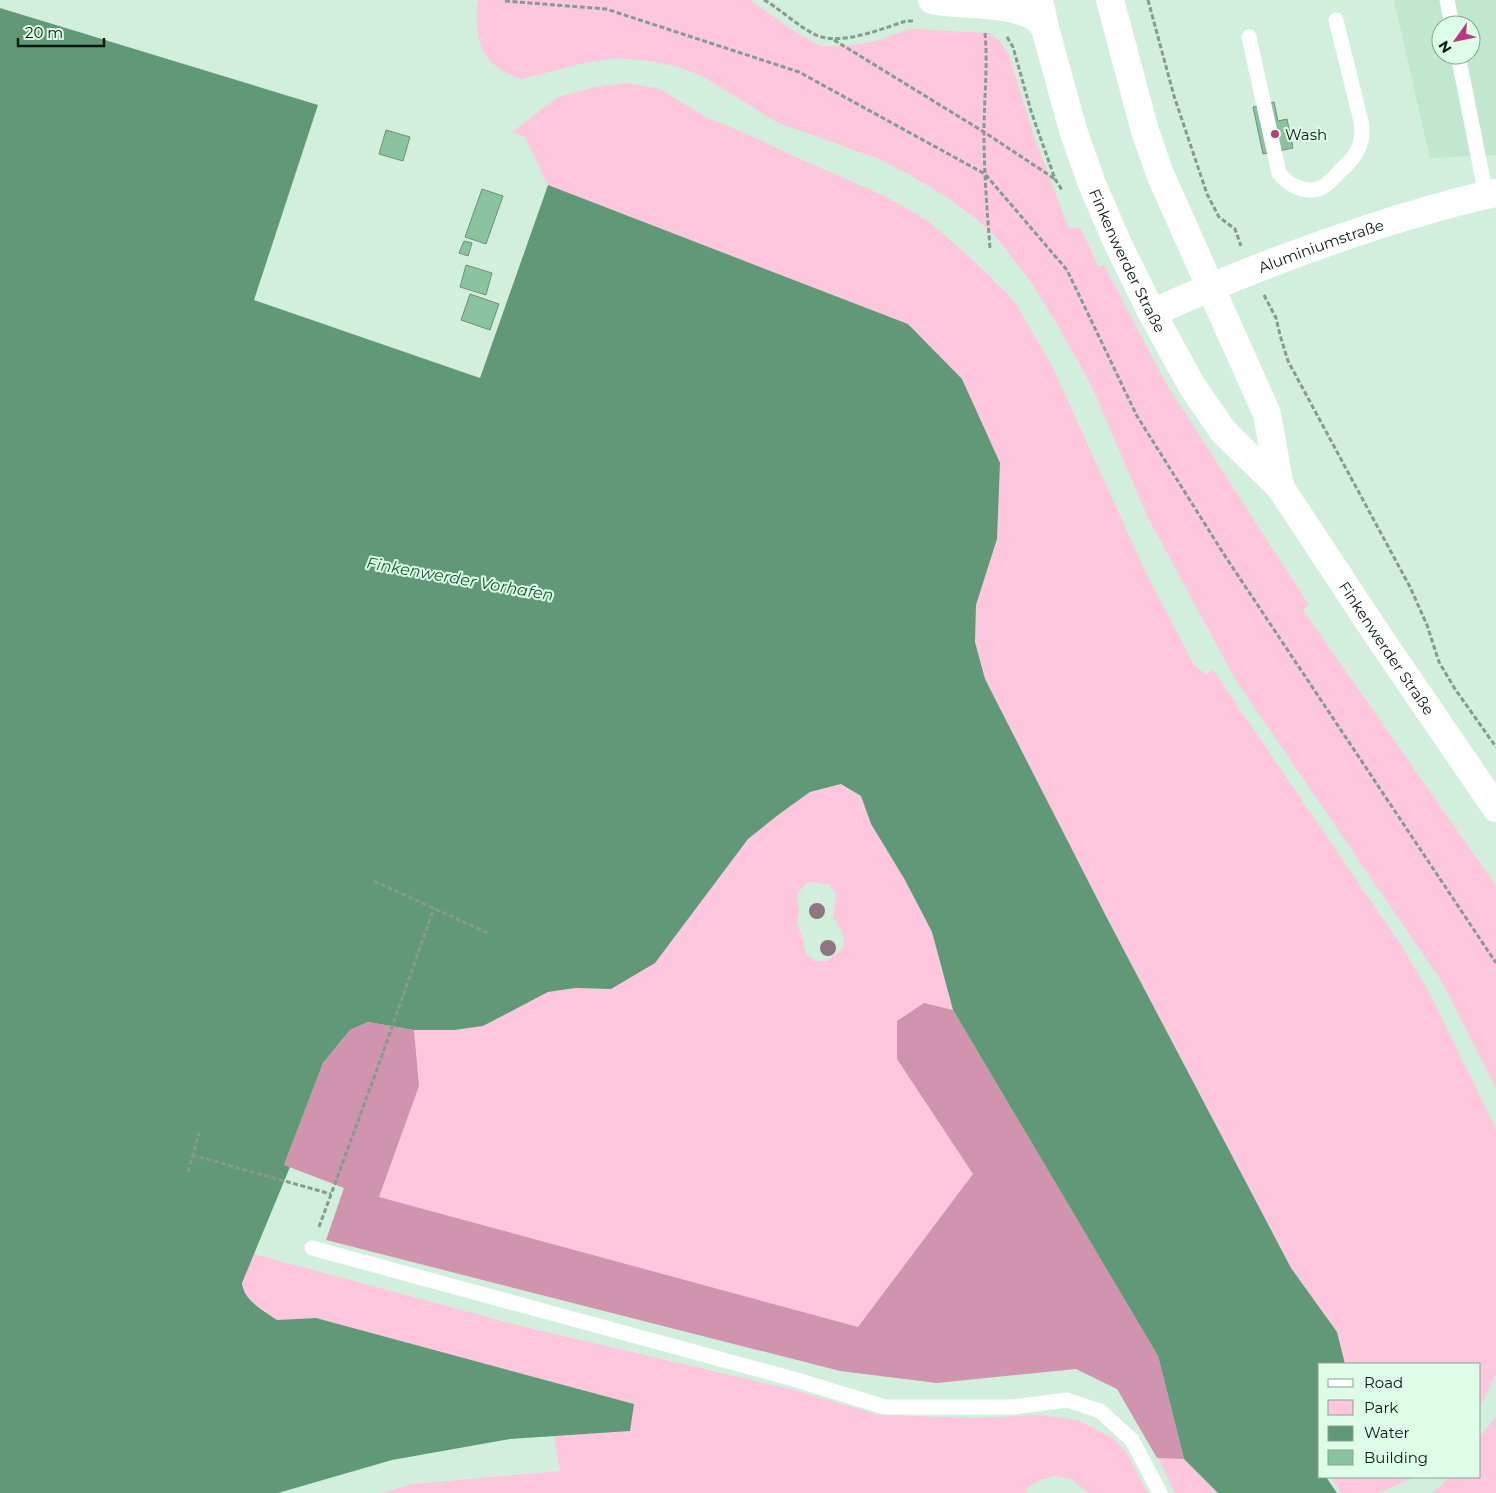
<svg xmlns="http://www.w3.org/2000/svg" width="1496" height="1493" viewBox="0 0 1496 1493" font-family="Montserrat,sans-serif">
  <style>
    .built { fill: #c1e7cf; fill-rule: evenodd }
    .green { fill: #fec7de; fill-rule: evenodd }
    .forest { fill: #d094ae }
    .water { fill: #619978 }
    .building { fill: #89c3a0; stroke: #718d7b }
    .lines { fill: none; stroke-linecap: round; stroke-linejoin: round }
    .path { stroke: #849b8d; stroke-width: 3; stroke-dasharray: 5 2.5; stroke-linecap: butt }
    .service { stroke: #fff; stroke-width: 15 }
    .minor { stroke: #fff; stroke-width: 28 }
    .secondary { stroke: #fff; stroke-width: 28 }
    .tree { fill: #8d7581 }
    .poi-dot { fill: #bb387e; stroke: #defde9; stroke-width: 2 }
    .labels { text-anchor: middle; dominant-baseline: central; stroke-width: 4; stroke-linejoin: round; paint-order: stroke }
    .poi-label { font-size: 15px; fill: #0d1812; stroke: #defde9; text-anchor: start }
    .street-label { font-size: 15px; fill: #0d1812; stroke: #defde9 }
    .water-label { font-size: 16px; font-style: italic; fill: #135736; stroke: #defde9 }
  </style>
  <rect width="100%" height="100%" fill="#d1efdc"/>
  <path class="built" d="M1394,0H1496V155L1430,158ZM1441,25H1471V55H1441Z"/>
  <path class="green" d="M478,0H750L788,27L820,46H846L876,41L909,29L989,33L999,40L1009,55L1035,139L1069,229L1080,227L1099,267L1104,265L1167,385L1309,605L1303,610L1496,886V1088L1442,982L1235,679L1148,518L1092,387L1057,324L1031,282L995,236L976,219L948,198L910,175L876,158L776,122L702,76L676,66L648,61L619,58L588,62L522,79C492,69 478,55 477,23C477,15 476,8 478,0Z
    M628,83L660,89L706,117L747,134L798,158L885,196L927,220L974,261L1015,302L1053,368L1147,575L1194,665L1206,674L1213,670L1401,945L1429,992L1494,1125L1496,1131V1373L1489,1390L1480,1406V1364H1345L1337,1332L1291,1268L1107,918L985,679L975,642L976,605L997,539L908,324L548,185L525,137L512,132L558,97L594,87Z
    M841,784L861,796L871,824L905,880L932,932L953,1010L924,1003L898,1059L973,1174L858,1328L379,1197L419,1086L414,1030H454L483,1026L548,992L575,988L594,989L748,839L778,815L810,792ZM809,882L828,884L836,894L833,916L842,932L844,942L842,950L826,961H815L807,955L804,946L803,938L797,925L799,913L797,895L802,888Z
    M254,1254L521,1326L794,1390L879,1415L976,1418L1039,1415L1078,1420L1113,1438L1127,1453L1148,1493H1088L1071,1479L1054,1476L1040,1480L1030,1486L1024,1493H382L412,1484L560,1471L554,1436L629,1431L634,1404L316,1318L277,1320C267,1313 240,1298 242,1284C243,1274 251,1262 254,1254Z
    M1496,1417V1493H1431L1441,1486L1448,1477H1480V1436Z
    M1158,1458L1184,1459L1218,1493H1175Z
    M1331,1477H1416L1378,1493H1341Z"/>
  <path class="forest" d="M924,1003L953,1010L1158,1356L1184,1459L1157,1458L1117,1389L1076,1369L937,1383L840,1371L326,1240L344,1188L284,1165L323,1063L350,1030L368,1022L414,1030L419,1086L379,1197L858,1327L973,1174L897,1059V1021Z"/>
  <path class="water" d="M0,8L318,105L254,300L480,378L548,185L908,324L962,379L1000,463L997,539L976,605L975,642L985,679L1107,918L1291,1268L1337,1332L1345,1364H1320V1477H1326L1337,1493H1218L1184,1459L1158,1356L953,1010L932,932L905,880L871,824L861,796L841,784L810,792L778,815L748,839L655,963L611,989L575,988L548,992L483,1026L454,1030H414L368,1022L350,1030L323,1063L284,1165L290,1167L242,1283C244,1301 263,1310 277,1320L316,1318L634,1404L630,1431L510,1439L392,1460L278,1493H0Z"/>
  <path class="building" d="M1274,102L1278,121L1287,119L1293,148L1263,154L1253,107Z
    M386,130L410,137L403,161L379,154Z
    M482,189L503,196L486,244L465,237Z
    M464,241L472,243L468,256L459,253Z
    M466,265L492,273L486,295L460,287Z
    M470,294L499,304L490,330L461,320Z"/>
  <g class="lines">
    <path class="path" d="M764,0C782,10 797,26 816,35C841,46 881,29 906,21H913
      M1148,0L1174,96L1207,194L1219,217L1235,229L1241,246
      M505,1L606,9L799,72L985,174L1067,270L1137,416L1225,556L1496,963
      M985,33C988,66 984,99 984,133C984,171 987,210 990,248
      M1007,37L1013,47L1031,111L1055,179L1062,190
      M834,40L984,132L1055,179
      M1264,295L1276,318L1280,335L1288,361L1410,587L1427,625L1439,662L1455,689L1496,747
      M374,881L488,933
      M192,1155L331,1194
      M188,1172L199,1133
      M319,1227L380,1061L434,908"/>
    <path class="service" d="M1447,0L1452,25
      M1249,37L1279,173C1289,186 1307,195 1323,187C1329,183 1335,177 1340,171C1349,163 1356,156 1360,144C1363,136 1362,129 1361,121L1336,20
      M1458,55L1486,195
      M312,1248L797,1380L885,1407H1013L1067,1400L1100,1411L1132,1440L1160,1493"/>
    <g class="minor">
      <path d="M932,0C961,6 1011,2 1035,17C1039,20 1042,25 1045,28"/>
      <path id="s1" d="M1152,313C1227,279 1301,250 1379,225C1417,213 1456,201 1496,193"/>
    </g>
    <g class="secondary">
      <path id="s2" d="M1039,0L1045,28L1073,130L1092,184L1117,242L1152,313L1192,386L1223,431L1280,487L1379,637L1496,808"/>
      <path d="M1110,0L1145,131L1160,174L1267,414L1280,487"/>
    </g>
  </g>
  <g class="tree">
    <circle cx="817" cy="911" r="8"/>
    <circle cx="828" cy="948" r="8"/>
  </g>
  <circle class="poi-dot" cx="1275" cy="134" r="5"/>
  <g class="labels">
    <g class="poi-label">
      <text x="1285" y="134">Wash</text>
    </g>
    <g class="street-label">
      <text stroke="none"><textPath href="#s1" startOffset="182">Aluminiumstraße</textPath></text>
      <text stroke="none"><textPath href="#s2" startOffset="276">Finkenwerder Straße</textPath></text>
      <text stroke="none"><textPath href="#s2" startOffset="745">Finkenwerder Straße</textPath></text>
    </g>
    <g class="water-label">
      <text transform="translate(460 579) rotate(10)">Finkenwerder Vorhafen</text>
    </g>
  </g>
  <rect x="1318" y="1363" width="162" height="115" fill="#defde9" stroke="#8aa193"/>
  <rect x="1328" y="1379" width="25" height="8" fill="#ffffff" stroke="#8aa193"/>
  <text x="1364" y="1388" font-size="15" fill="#0d1812">Road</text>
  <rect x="1328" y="1400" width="25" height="15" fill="#fec7de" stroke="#8aa193"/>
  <text x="1364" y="1413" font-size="15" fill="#0d1812">Park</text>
  <rect x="1328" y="1426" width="25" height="15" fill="#619978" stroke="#8aa193"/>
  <text x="1364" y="1438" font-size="15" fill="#0d1812">Water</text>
  <rect x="1328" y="1450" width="25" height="15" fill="#89c3a0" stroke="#8aa193"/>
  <text x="1364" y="1463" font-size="15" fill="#0d1812">Building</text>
  <g transform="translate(1456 40) rotate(237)"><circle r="24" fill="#defde9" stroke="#8aa193"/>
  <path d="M0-4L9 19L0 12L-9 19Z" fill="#bb387e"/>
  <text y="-8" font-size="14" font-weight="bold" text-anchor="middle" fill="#0d1812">N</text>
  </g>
  <path d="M18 38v8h86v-8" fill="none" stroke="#0d1812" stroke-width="2.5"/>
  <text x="25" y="38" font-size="15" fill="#0d1812" stroke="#defde9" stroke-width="4" paint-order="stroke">20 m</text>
</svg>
